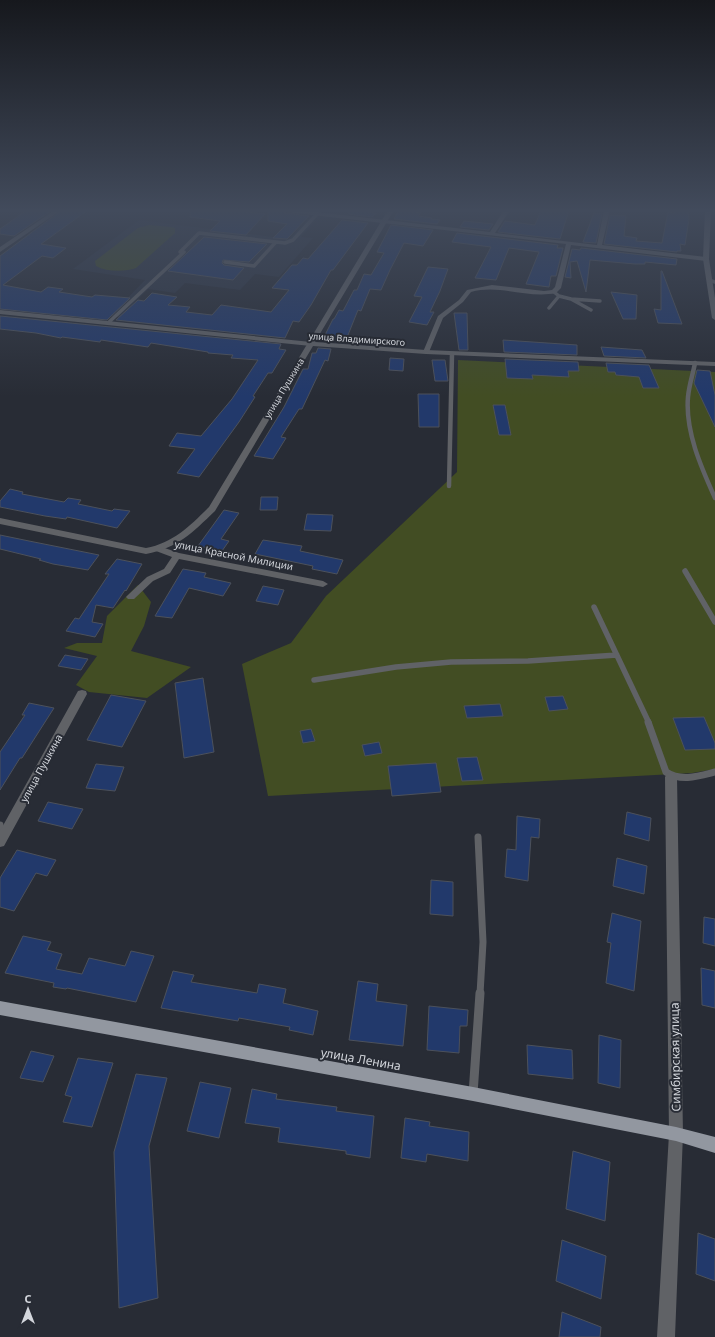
<svg xmlns="http://www.w3.org/2000/svg" width="715" height="1337" viewBox="0 0 715 1337" font-family="'Noto Sans',sans-serif">
  <style>
    .built { fill: #2e3543 }
    .green { fill: #424d23 }
    .building { fill: #22396b; stroke: #4c515b }
    .lines { fill: none; stroke-linecap: round; stroke-linejoin: round }
    .service-far4 { stroke: #606266; stroke-width: 3.5 }
    .service-far3 { stroke: #606266; stroke-width: 4.5 }
    .service-far2 { stroke: #606266; stroke-width: 5.5 }
    .service-far1 { stroke: #606266; stroke-width: 7 }
    .service { stroke: #606266; stroke-width: 9 }
    .minor { fill: #606266; fill-rule: evenodd }
    .tertiary { fill: #606266; fill-rule: evenodd }
    .primary { fill: #9297a0; fill-rule: evenodd }
    .labels { text-anchor: middle; dominant-baseline: central; stroke-width: 4; stroke-linejoin: round; paint-order: stroke }
    .far-street-label { font-size: 9px; fill: #d3d6dc; stroke: #282c35 }
    .street-label { font-size: 10px; fill: #d3d6dc; stroke: #282c35 }
    .near-street-label { font-size: 12px; fill: #d3d6dc; stroke: #282c35 }
  </style>
  <rect width="100%" height="100%" fill="#282c35"/>
  <path class="built" d="M308,219L316,220L301,237L313,238L279,277L255,274L240,290L185,283L175,293L148,289L120,317L110,316L145,280L73,269L139,220L289,239Z"/>
  <path class="green" d="M149,225L171,227L175,228V233L136,268C125,272 107,272 96,266L95,261L138,228Z
    M458,360L715,372V769L692,773L268,796L242,664L291,643L326,596L457,472Z
    M138,585L151,602L144,626L131,651L191,667L147,698L89,692L76,685L97,656L64,648L77,643H102L107,616Z"/>
  <path class="building" d="M27,210H52L14,236L0,234V229Z
    M62,210H88L41,244L66,248L53,258L42,256L3,285L41,292L48,287L63,289L59,292L92,297L95,295L130,298L107,320L0,309V256Z
    M191,210H230L265,214L246,235L210,231L220,221L190,217Z
    M268,210H282L286,213L309,216L287,239L273,238L287,224L268,221Z
    M351,210H352L376,213L372,217L348,214Z
    M399,210L421,213L418,216L432,218L431,219L440,220L437,224L394,219Z
    M541,210H569L560,239L498,232L505,221L535,225Z
    M674,210H688L689,219L685,245L680,244L681,251H677V252L604,244L610,215L626,216L624,236L637,238L636,241L662,243L668,212L674,213Z
    M594,213L602,214L596,243L583,242Z
    M342,220L368,223L333,270H331L311,305L299,322L293,321L285,338L116,320L138,300L144,301L152,293L177,297L168,305L190,307L186,312L212,315L221,305L271,312L289,290L272,288L292,265H297L303,258L308,259Z
    M464,221L493,224L489,230L460,227Z
    M391,225L433,230L423,246L404,243L390,270L381,290L370,289L361,311L358,310L346,340L333,339L332,342L322,341L333,319H334L339,310L343,311L354,290H357L364,274L371,275L384,253L377,252Z
    M457,233L558,245L557,248H563L556,276H551L549,287L526,284L539,252L509,248L496,280L475,278L491,247L452,242Z
    M204,237L267,244L249,262L223,260L222,263L224,265L244,268L233,280L168,271Z
    M581,248L677,259L676,265L645,262V264H635L590,260L586,292L577,261L570,262L571,278L565,277L572,249L580,250Z
    M428,267L448,269L440,291L430,312H434L427,325L409,322L422,297L414,296Z
    M661,271H662L682,324L658,323L654,309L661,310Z
    M611,292L637,295L636,319H623Z
    M454,313H467L468,350H459Z
    M0,316L281,344L279,349L286,350L272,373H268L253,396L255,397L239,422L199,477L177,473L195,449L169,446L177,433L201,436L232,399L258,360L231,358L233,355L208,353V352L151,343L148,347L101,340L100,342L62,337L61,338L36,333L0,329Z
    M503,340L577,345V355L504,352Z
    M601,347L642,350L646,358L604,356Z
    M318,348L331,349L328,361L325,360L302,409H299L281,437L286,438L273,459L254,456L284,407L303,369H308L312,353H316Z
    M390,358L404,359L403,371L389,370Z
    M505,359L578,362L579,371H568L569,377L532,375L533,379L507,378Z
    M432,360H445L448,381H435Z
    M606,363L649,365L659,388H643L639,377L616,375L615,372H608Z
    M697,370L710,371L715,395V427L694,383Z
    M418,394H439V427H419Z
    M493,405H505L511,435H499Z
    M10,489L23,492L22,494L64,502L68,498L81,500L78,504L112,511L114,509L130,511L117,528L67,517L66,519L45,516L0,507V501Z
    M261,497H278L277,510H260Z
    M224,510L239,513L221,539L229,541L222,551L198,546Z
    M307,514L333,515L331,531L304,530Z
    M0,535L29,541L99,555L88,570L53,564L39,560L41,559L0,549Z
    M263,540L302,546L300,551L343,560L337,574L312,569L313,566L255,554Z
    M117,559L142,564L126,591L125,590L113,608L96,605L92,622L103,624L95,637L66,631L75,618L79,619L109,574H105Z
    M183,569L206,573L204,577L231,583L223,596L189,588L172,618L155,616Z
    M263,586L284,590L278,605L256,601Z
    M65,655L88,659L81,670L58,666Z
    M203,678L214,752L184,758L175,683Z
    M111,695L146,701L122,747L87,740Z
    M563,696L568,709L549,711L545,697Z
    M29,703L54,708L22,758H20L0,790V752L25,715H22Z
    M500,704L503,716L467,718L464,706Z
    M704,717L715,743V749L685,750L673,718Z
    M311,729L315,741L303,743L300,731Z
    M379,742L382,753L365,756L362,745Z
    M477,757L483,780L462,781L457,758Z
    M436,763L441,792L392,796L388,766Z
    M96,764L124,767L115,791L86,788Z
    M48,802L83,809L72,829L38,821Z
    M627,812L651,818L649,841L624,834Z
    M517,816L540,819L539,838L531,837L528,881L505,877L507,849L516,850Z
    M17,850L56,860L47,876L36,873L14,911L0,907V878Z
    M617,858L647,866L644,894L613,886Z
    M431,880L453,882V916L430,914Z
    M612,913L641,921L634,991L606,983L611,943L607,942Z
    M704,917L715,919V946L703,943Z
    M23,936L51,942L47,950L62,954L56,969L82,974L89,958L125,966L131,951L154,956L136,1002L67,988L66,989L53,987L54,983L5,973Z
    M701,968L715,971V1008L702,1005Z
    M173,971L194,975L191,982L257,993L259,984L286,989L283,1003L318,1011L313,1035L289,1030L290,1027L239,1018L238,1021L161,1008Z
    M358,981L378,984L376,1001L407,1005L403,1046L349,1040Z
    M429,1006L468,1010L467,1026H460L459,1053L427,1050Z
    M599,1035L621,1040L620,1088L598,1083Z
    M527,1045L572,1050L573,1079L528,1074Z
    M31,1051L54,1056L43,1082L20,1078Z
    M78,1058L113,1063L92,1127L63,1122L72,1097L65,1095Z
    M136,1074L167,1078L149,1146L158,1298L119,1308L114,1152Z
    M200,1082L231,1088L219,1138L187,1131Z
    M252,1089L277,1094L276,1099L337,1107L336,1111L374,1116L370,1158L346,1154V1151L278,1142L280,1128L245,1123Z
    M405,1118L430,1122L429,1126L469,1132L468,1161L427,1154L426,1162L401,1158Z
    M573,1151L610,1162L605,1221L566,1209Z
    M698,1233L715,1239V1281L696,1274Z
    M562,1240L606,1256L601,1299L556,1281Z
    M562,1312L601,1327L600,1337H559Z"/>
  <g class="lines">
    <path class="service-far4" d="M225,262L254,266L275,243
      M709,280L715,282
      M554,292L559,296L571,299
      M549,308L559,296
      M591,310L571,299L600,301
      M108,323L184,252H180L199,233L285,243L293,240L317,214"/>
    <path class="service-far3" d="M695,363C693,374 689,385 688,397C685,431 701,467 715,498
      M449,486L452,354"/>
    <path class="service-far2" d="M685,571L715,622
      M594,607L649,723
      M314,680L396,667L451,662L528,661L617,655"/>
    <path class="service-far1" d="M648,722L666,772C681,782 699,776 715,772
      M0,825L1,839
      M478,837L483,942L480,994"/>
    <path class="service" d="M473,1094L480,993"/>
    <path class="minor" d="M283,210H299L490,232L504,210H510L495,233L597,245L604,210H610L602,245L706,257L709,259L706,261L571,245L561,288L556,293C528,299 500,284 471,292L463,302L443,318L429,352L426,354L423,352L438,316L459,300L467,290L492,285L544,291L552,290L555,287L566,244L286,212Z
      M0,310L311,342L314,344L311,346L0,314Z
      M159,546L179,553L323,581L328,584L323,587L179,559L170,573L153,581L134,599H128L126,597L128,595L147,577L164,569L172,557L156,551L155,549Z
      M82,690L86,691L87,694L4,846L0,847V831L78,691Z
      M671,772L675,774L677,777L683,1134L675,1337H657L669,1134L665,777L667,774Z"/>
    <path class="tertiary" d="M55,210H61L0,252V247Z
      M388,210H394L315,342L426,350L715,362V366L426,354L313,346L215,511C192,533 178,548 146,554L0,524V518L146,548C173,543 190,526 209,507Z
      M705,210H711L709,259L715,298V320L712,318L703,259Z"/>
    <path class="primary" d="M0,1001L473,1087L676,1127L715,1137V1153L676,1141L473,1101L0,1015Z"/>
  </g>
  <linearGradient id="sky" x2="0" y2="1"><stop stop-color="#16181d"/><stop offset="0.53" stop-color="#424b5c"/><stop offset="1" stop-color="#424b5c" stop-opacity="0"/></linearGradient>
  <rect width="715" height="397" fill="url(#sky)"/>
  <g class="labels">
    <g class="far-street-label">
      <text transform="translate(357 339) rotate(4)">улица Владимирского</text>
      <text transform="translate(284 388) rotate(-59)">улица Пушкина</text>
    </g>
    <g class="street-label">
      <text transform="translate(234 555) rotate(11)">улица Красной Милиции</text>
      <text transform="translate(41 768) rotate(-61)">улица Пушкина</text>
    </g>
    <g class="near-street-label">
      <text transform="translate(675 1057) rotate(-91)">Симбирская улица</text>
      <text transform="translate(361 1059) rotate(10)">улица Ленина</text>
    </g>
  </g>
  <g transform="translate(28 1309)" stroke="#282c35" stroke-width="3" paint-order="stroke">
  <path d="M0-3L7 15L0 10L-7 15Z" fill="#d3d6dc"/>
  <text y="-6" font-size="11" font-weight="bold" text-anchor="middle" fill="#d3d6dc">С</text>
  </g>
</svg>
